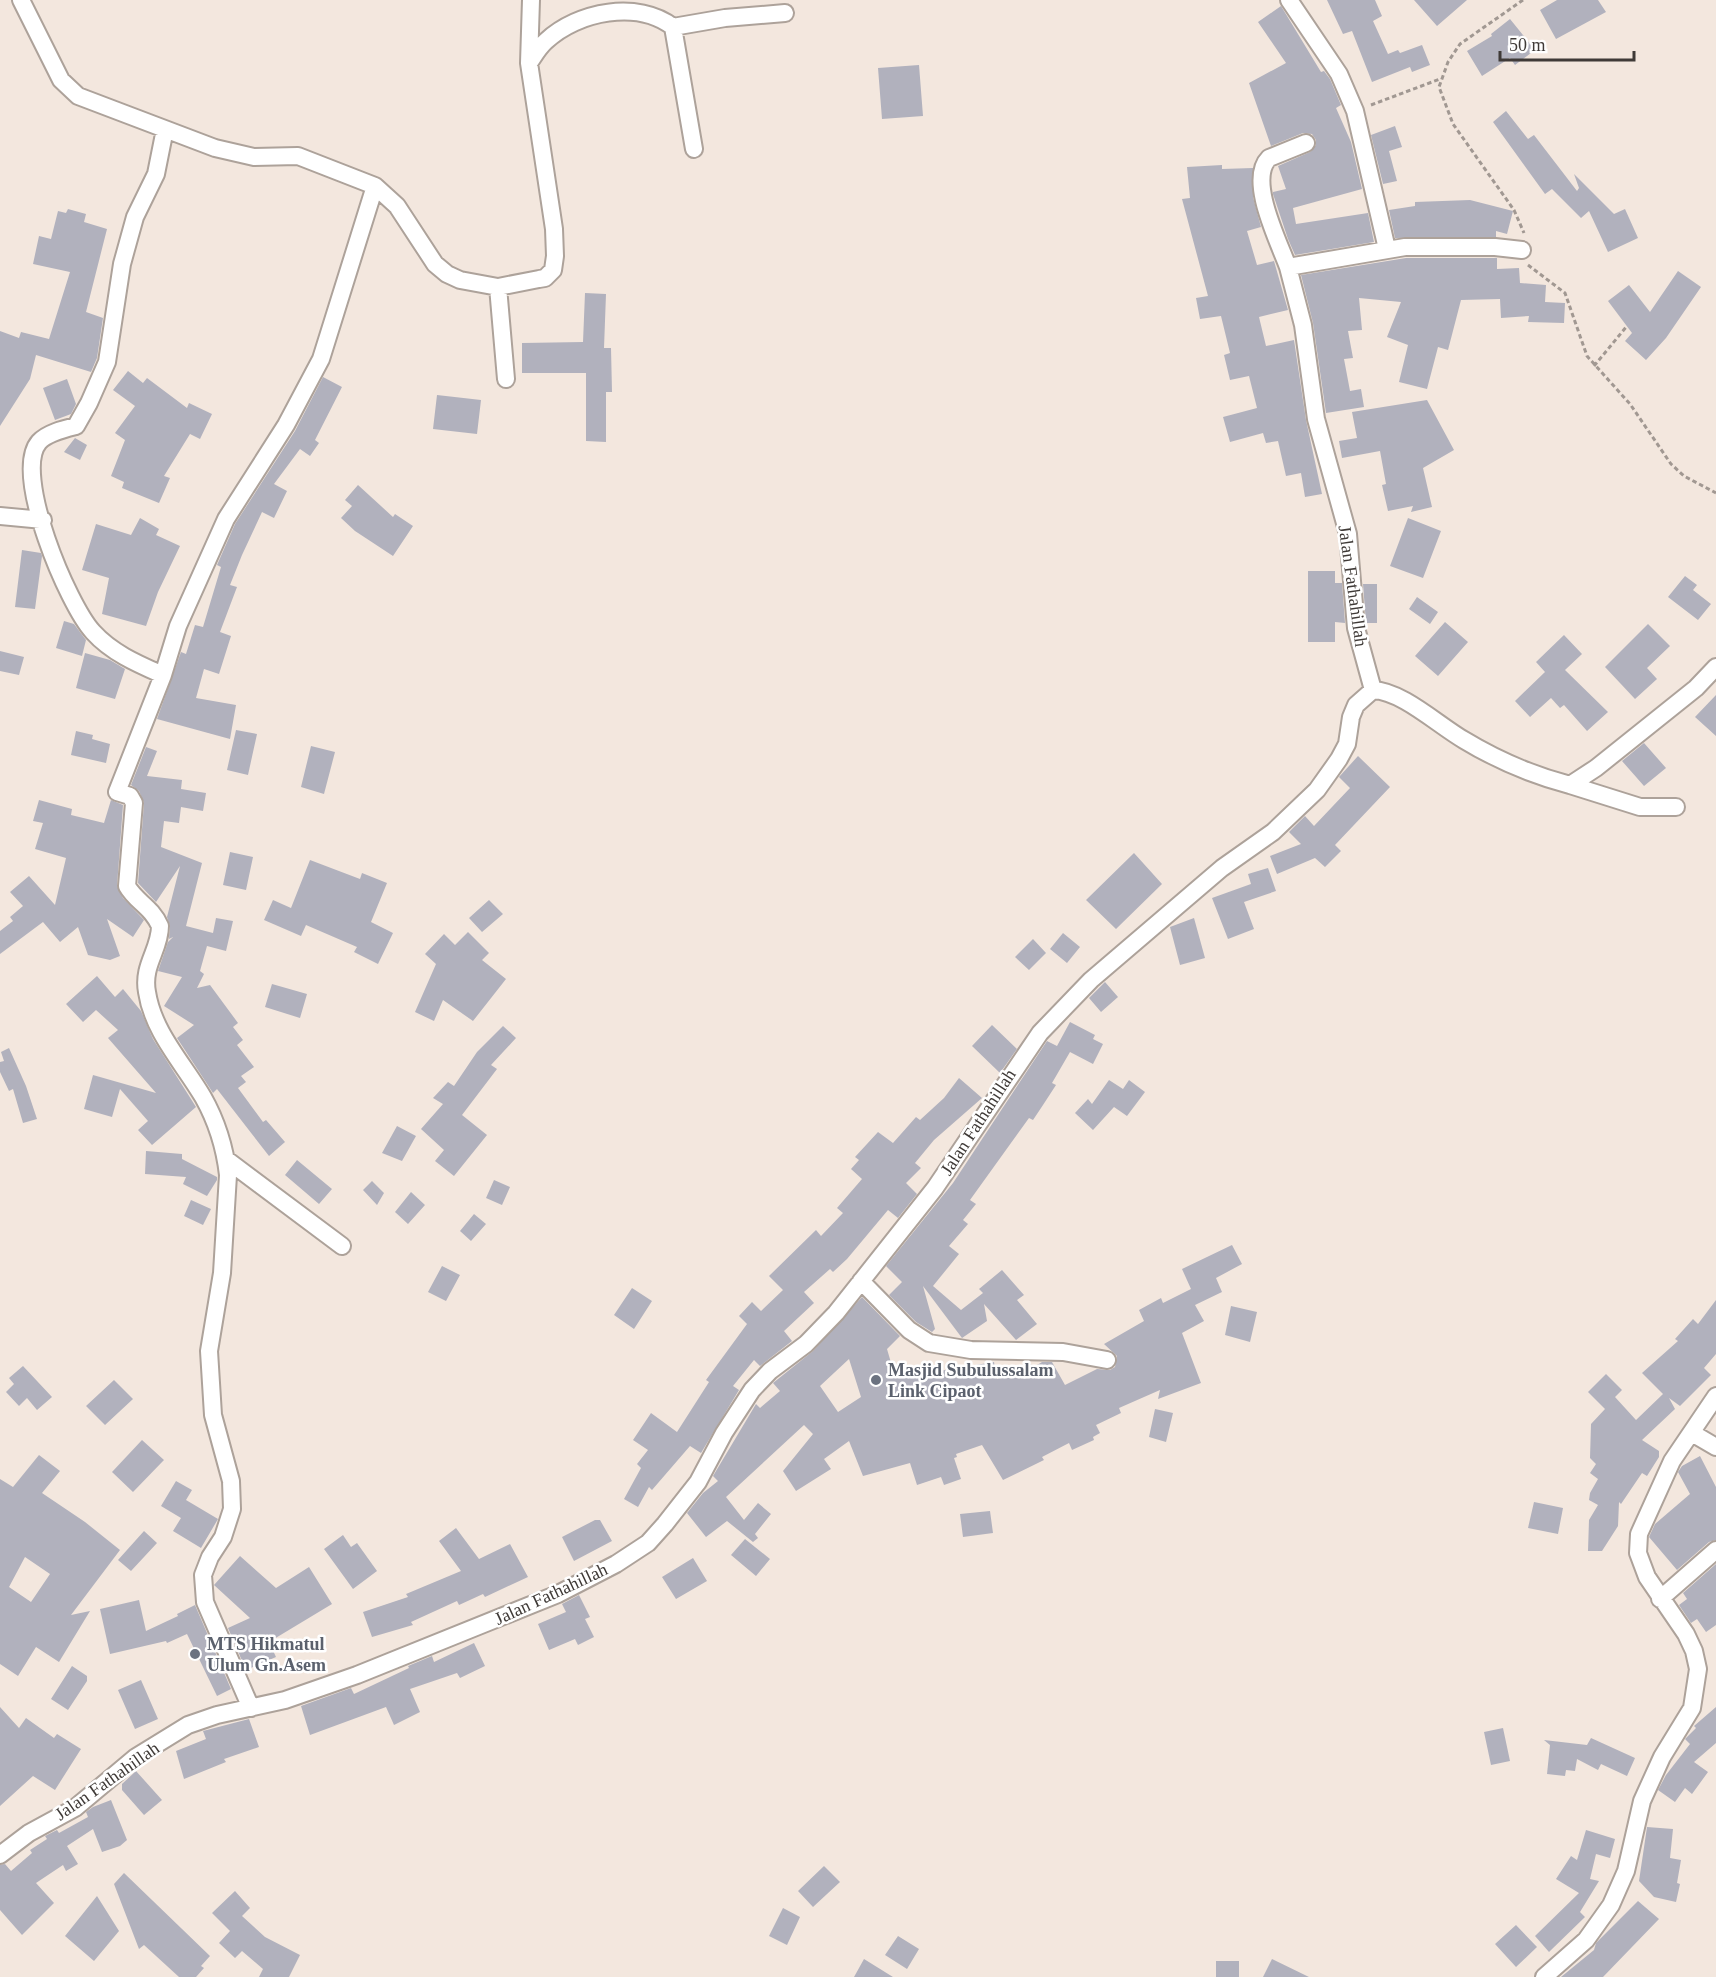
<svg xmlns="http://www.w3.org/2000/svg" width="1716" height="1977" viewBox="0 0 1716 1977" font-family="'Times New Roman',serif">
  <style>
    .building { fill: #b1b1bd; fill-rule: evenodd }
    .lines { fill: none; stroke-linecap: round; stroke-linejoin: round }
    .minor-casing { stroke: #ada29a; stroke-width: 20 }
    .path { stroke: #a19892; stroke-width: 3; stroke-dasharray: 4.5 3; stroke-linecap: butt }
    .minor { stroke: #fff; stroke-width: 16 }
    .worship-dot { fill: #6b7280; stroke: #fff; stroke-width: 2 }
    .labels { text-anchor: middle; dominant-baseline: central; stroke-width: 5; stroke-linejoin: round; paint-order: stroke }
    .street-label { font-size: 18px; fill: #3f3a37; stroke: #fff }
    .worship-label { font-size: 18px; font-weight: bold; fill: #5b616d; stroke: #fff; text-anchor: start }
  </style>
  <rect width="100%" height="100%" fill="#f3e7de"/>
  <path class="building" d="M1327,0H1375L1382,16L1373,21L1388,54L1398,50L1400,53L1422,45L1430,65L1412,72L1410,67L1372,82L1352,31L1343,34Z
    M1414,0H1467L1437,26Z
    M1557,0H1598L1606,12L1556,39L1540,10Z
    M1281,6L1321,72L1324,71L1330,79L1341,105L1336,108L1351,142L1362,189L1293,208L1296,224L1368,213L1374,242L1295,255L1288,239L1273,194V192L1286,189L1278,166L1310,152L1316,145V140L1312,134L1303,133L1271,146L1249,83L1286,63L1258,22Z
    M1510,19L1535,50L1515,65L1510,58L1482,76L1467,51L1492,36L1491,34Z
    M919,65L923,116L882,119L878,68Z
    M1506,111L1528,139L1534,135L1577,191L1579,188L1574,174L1614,214L1625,209L1638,238L1608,252L1589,211L1581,218L1552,189L1545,194L1493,122Z
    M1395,126L1402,147L1389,151L1397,181L1383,184L1371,135Z
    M1222,165V169L1253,168V197L1261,227L1247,231L1257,265L1274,261L1288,310L1259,317L1266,346L1294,340L1306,420L1322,494L1305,497L1301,473L1286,476L1278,441L1266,443L1263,433L1230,442L1223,417L1257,408L1249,376L1230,380L1224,355L1230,353L1221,316L1200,319L1196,298L1208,296L1182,199L1190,198L1187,167Z
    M1470,200L1513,211L1507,234L1496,231V237L1395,238L1389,210L1415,206V202Z
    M68,209L86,214L84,222L107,229L86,312L103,318L97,358L91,372L36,355L30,379L0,426V331L19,338L21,332L49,339L70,272L33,264L39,236L51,239L58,211L66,213Z
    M1406,258H1497V269L1519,268L1520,283L1546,285L1545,302L1565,303L1564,323L1528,322L1529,316L1501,318L1500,299L1461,300L1448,350L1438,347L1427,389L1399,382L1408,345L1387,337L1401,302L1359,298L1362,330L1348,331L1353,358L1344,359L1350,391L1361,389L1364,407L1326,413L1313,323L1301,275Z
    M1678,271L1701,287L1666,338L1646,360L1625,341L1632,333L1608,301L1629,285L1650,312Z
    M585,293L606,294L604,348H611L612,392H606V442L586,441V373H522V343L583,342Z
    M128,371L143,383L147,378L187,408L189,403L212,414L200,439L190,434L164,476L170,478L159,503L122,488L124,482L111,476L125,440L115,433L135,406L113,390Z
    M323,377L342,387L315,440L319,443L310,456L300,449L274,484L287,491L274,518L262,512L242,555L230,585L237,587L220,632L231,636L219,674L204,669L196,698L236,705L230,739L157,719L181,652L186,654L195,625L203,627L221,567L217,565L235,524L295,431Z
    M67,379L76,404L71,414L55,420L43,388Z
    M437,395L481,400L477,434L433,429Z
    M1427,400L1454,450L1423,468L1432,507L1411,512L1413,506L1388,511L1382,485L1386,484L1380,451L1342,458L1339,441L1357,438L1352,412Z
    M75,438L87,445L80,460L64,452Z
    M358,485L393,517L395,514L413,526L393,556L355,531L341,518L352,506L345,500Z
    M140,518L159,529L156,535L180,546L158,592L146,626L102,614L109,578L82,570L96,524L131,535Z
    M1408,518L1441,531L1423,578L1390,566Z
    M22,550L41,553L42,556L35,609L15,607Z
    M1308,571H1335V583H1342L1345,623L1335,622V642H1308Z
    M1685,576L1697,585L1693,590L1711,604L1698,620L1668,597Z
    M1363,584H1377V623H1366Z
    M1417,597L1438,612L1430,624L1409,609Z
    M64,621L74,624L86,640L82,656L56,648Z
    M1445,622L1468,642L1438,676L1415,656Z
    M1648,624L1670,646L1647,668L1657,679L1635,699L1605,667Z
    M1564,635L1582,654L1565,670L1608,712L1587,731L1564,705L1560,708L1551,698L1530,717L1515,701L1545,672L1536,662Z
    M0,651L24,657L19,675L0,671Z
    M85,653L110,660L125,669L115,699L76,688Z
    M1716,695V736L1695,717Z
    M236,730L257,734L248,775L227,770Z
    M76,731L93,735L92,739L110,744L106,763L71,755Z
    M1644,743L1666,768L1644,786L1622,761Z
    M311,746L335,752L324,794L301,787Z
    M146,747L157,751L147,776L182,780L181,789L206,793L203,811L181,807L179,823L164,821L161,847L202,863L186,926L213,933L216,918L233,921L226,951L207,946L200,971L204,974L197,988L210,985L238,1023L233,1027L243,1040L237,1045L254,1067L241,1076L246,1082L238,1088L263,1122L266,1120L285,1142L269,1156L217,1089L213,1093L177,1038L194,1025L164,1006L182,977L158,971L168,942L173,937L169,939L170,926L167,917L180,866L156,902L138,883L144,803L139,791L131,785Z
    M1358,756L1390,787L1335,845L1341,851L1325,867L1315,858L1277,874L1270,856L1301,844L1289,832L1305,816L1314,826L1350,788L1339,777Z
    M39,800L72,809L71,815L104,823L111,800L123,805L117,886L123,898L144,920L133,937L107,919L120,956L110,960L88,955L78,927L60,942L43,922L0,954V931L13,921L10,917L23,906L10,892L29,876L55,905L66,858L35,849L43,823L33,821Z
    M230,852L253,857L246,890L223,885Z
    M1134,853L1162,884L1116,929L1086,900Z
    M310,860L360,879L362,873L387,883L371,922L393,933L378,964L354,952L357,947L306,925L301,936L264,920L273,900L291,908Z
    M1268,868L1276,891L1244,902L1254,929L1228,939L1212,898L1251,884L1248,874Z
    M489,900L503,914L482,932L469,918Z
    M1194,918L1205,958L1180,965L1170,927Z
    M468,932L489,953L482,960L506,979L473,1021L443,1000L434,1021L415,1012L436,964L425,954L444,934L455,945Z
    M1063,933L1080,947L1067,963L1050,949Z
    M1033,939L1046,953L1029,970L1015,957Z
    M97,976L115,997L123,989L141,1011L153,1039L196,1107L152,1145L138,1130L148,1121L120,1089L112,1117L84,1109L93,1075L156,1093L108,1038L118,1030L96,1010L83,1022L66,1004Z
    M1105,982L1118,997L1101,1012L1089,998Z
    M272,984L307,994L300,1018L265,1007Z
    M1070,1022L1095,1035L1093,1039L1103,1044L1093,1064L1070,1052L1052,1083L1056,1085L1043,1105L1033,1120L1029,1118L970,1200L976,1204L963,1220L968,1224L949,1246L959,1254L933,1286L961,1310L983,1293L979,1289L1002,1270L1024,1295L1017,1300L1037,1324L1016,1340L984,1304L987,1321L962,1338L923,1286L935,1329L932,1332L916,1322L889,1295L902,1282L886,1266L953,1183L1047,1041L1057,1046Z
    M992,1025L1017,1049L1000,1073L972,1046Z
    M503,1026L516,1038L491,1065L497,1069L462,1115L487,1135L454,1176L435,1161L444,1150L421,1129L443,1104L433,1098L448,1082L454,1086L477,1052Z
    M9,1048L26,1086L37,1119L23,1123L13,1089L9,1091L0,1072V1062L4,1061L1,1052Z
    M959,1078L982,1098L934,1140L915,1163L921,1168L906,1183L917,1194L898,1218L888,1210L847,1259L833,1272L830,1269L804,1292L814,1303L784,1331L792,1341L760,1366L754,1360L733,1386L739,1390L701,1453L690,1446L652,1490L649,1487L638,1507L624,1499L641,1468L637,1464L648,1450L633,1440L651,1413L677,1432L709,1382L706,1380L747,1324L739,1316L752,1302L761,1311L783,1290L769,1276L816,1230L821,1236L843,1213L837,1208L862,1179L851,1169L859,1160L855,1157L878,1132L893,1143L916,1117L920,1120L944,1098Z
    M1109,1080L1123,1089L1129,1080L1145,1092L1127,1116L1114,1107L1093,1130L1075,1113L1088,1099L1092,1104Z
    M397,1126L416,1136L402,1161L382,1153Z
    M146,1151L182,1154V1159L217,1177V1180L207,1196L183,1184L186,1177L145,1174Z
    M297,1160L332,1189L319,1204L285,1175Z
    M494,1180L510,1187L502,1205L486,1198Z
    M372,1181L384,1193L377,1205L363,1190Z
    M411,1192L425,1205L408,1224L395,1212Z
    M191,1200L211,1209L203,1225L184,1216Z
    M474,1214L486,1224L471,1241L460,1231Z
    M1232,1245L1242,1264L1216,1278L1222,1292L1195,1305L1204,1321L1182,1333L1201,1383L1158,1399L1160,1390L1119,1408L1121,1413L1096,1425L1100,1433L1093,1437L1094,1440L1072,1450L1069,1443L1042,1457L1044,1460L1003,1480L982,1445L956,1454L957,1457L954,1458L961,1479L944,1485L941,1477L917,1485L910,1463L863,1476L849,1441L824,1459L831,1469L796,1491L783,1471L813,1434L804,1425L726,1497L744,1520L758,1503L771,1514L755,1534L758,1538L753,1542L727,1521L706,1537L687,1513L703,1493L718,1481L713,1476L756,1404L760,1408L780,1391L773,1383L813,1351L862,1297L900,1336L887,1349L894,1373L927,1364L914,1375L994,1362L997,1379L1028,1362L1034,1367L1042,1362H1052L1065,1385L1097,1369L1110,1370L1115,1367L1117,1356L1104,1344L1144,1321L1139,1310L1161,1298L1163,1303L1191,1289L1182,1269ZM849,1359L861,1397L838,1412L820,1386Z
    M442,1266L460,1275L446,1301L428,1292Z
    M632,1288L652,1301L634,1329L614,1315Z
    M1716,1300V1354L1704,1368L1711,1375L1680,1406L1669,1398L1675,1409L1642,1440L1659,1451V1457L1647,1476L1642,1473L1621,1504L1619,1502L1618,1526L1602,1551H1588L1589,1520L1598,1505L1589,1500L1590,1493L1598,1479L1590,1473L1596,1464L1590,1458L1591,1424L1605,1409L1588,1392L1606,1374L1622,1390L1615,1397L1636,1420L1663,1394L1642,1373L1678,1341L1675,1339L1693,1319L1698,1324Z
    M1231,1306L1257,1312L1250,1342L1225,1335Z
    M23,1366L52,1397L37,1410L27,1398L19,1406L6,1392L14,1384L9,1378Z
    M114,1380L133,1399L105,1425L86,1406Z
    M1155,1409L1173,1413L1166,1442L1149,1437Z
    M142,1440L164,1460L133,1492L112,1472Z
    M39,1455L60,1471L42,1493L85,1522L120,1550L71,1615L90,1611L59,1662L36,1647L18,1676L0,1664V1479L13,1487ZM25,1557L50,1574L31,1602L9,1587Z
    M1700,1456L1716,1487V1540L1709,1542L1677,1570L1649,1537L1655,1524L1690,1494L1678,1472L1682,1466Z
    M176,1481L192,1490L186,1500L218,1519L201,1548L173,1531L181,1518L161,1506Z
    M1534,1502L1563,1508L1558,1534L1528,1528Z
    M990,1511L993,1533L963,1537L960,1514Z
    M595,1520H600L612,1541L574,1561L562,1537Z
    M456,1528L479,1559L510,1544L528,1577L485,1597L483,1594L459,1605L457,1601L411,1622L413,1625L372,1637L363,1612L408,1597L406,1594L461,1571L439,1541Z
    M144,1531L157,1543L131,1571L118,1560Z
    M343,1535L351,1547L357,1543L377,1571L353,1589L324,1549Z
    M745,1539L770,1559L756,1576L731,1555Z
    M240,1556L276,1588L309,1567L332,1604L269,1642L276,1657L246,1670L228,1628L250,1618L214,1585Z
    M693,1558L707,1581L676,1599L662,1577Z
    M1716,1564V1625L1706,1632L1697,1619L1691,1623L1679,1605L1687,1599L1683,1593Z
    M579,1595L590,1617L585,1619L594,1637L578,1645L575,1639L549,1650L538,1624L566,1612L562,1604Z
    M139,1600L146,1631L178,1616L177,1614L195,1605L231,1689L217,1696L187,1634L167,1643L166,1641L110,1654L100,1609Z
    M474,1643L485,1666L460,1678L457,1673L410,1689L420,1712L394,1725L386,1707L310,1735L301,1706L351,1688L354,1694L409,1668L408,1666L432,1656L434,1662Z
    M72,1666L87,1676V1681L68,1710L51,1699Z
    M141,1680L158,1719L135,1729L118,1690Z
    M0,1707L19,1728L26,1718L54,1738L57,1734L81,1749L55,1790L33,1776L0,1806Z
    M1716,1707V1743L1694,1762L1708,1772L1692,1794L1685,1788L1675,1802L1658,1790L1666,1775L1690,1744L1685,1739L1696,1728L1694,1726Z
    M249,1719L259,1747L224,1759L226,1762L184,1779L176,1751L206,1739L203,1731Z
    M1503,1728L1510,1761L1491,1765L1484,1732Z
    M1591,1738L1635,1758L1627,1776L1601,1764L1598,1770L1577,1759L1575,1771L1566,1770L1565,1776L1547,1774L1550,1745L1544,1740L1587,1745Z
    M136,1771L162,1800L144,1815L122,1790V1784Z
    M111,1800L127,1840L120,1846L102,1852L93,1829L67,1846L78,1864L66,1871L63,1865L36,1883L54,1903L22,1935L0,1910V1865L5,1864L11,1871L32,1853L30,1850L47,1839L45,1836L57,1830L59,1833L88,1817L86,1812L93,1807Z
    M1647,1827L1673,1829L1670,1858L1681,1860L1677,1883L1680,1884L1676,1902L1654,1897L1639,1881Z
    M1586,1830L1615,1839L1610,1858L1596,1854L1590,1879L1599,1881L1580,1912L1585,1917L1549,1952L1535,1936L1579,1893L1556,1879L1571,1856L1577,1860Z
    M824,1866L840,1882L813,1907L798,1891Z
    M124,1873L210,1956L201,1966L204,1968L196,1977H179L144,1945L139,1949L114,1884Z
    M235,1891L250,1908L242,1916L265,1937L300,1955L289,1977H259L263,1969L242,1951L235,1958L219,1943L230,1931L212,1913Z
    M97,1896L119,1931L94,1961L65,1936Z
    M1638,1901L1659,1919L1603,1977H1561L1594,1950L1596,1943Z
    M783,1908L800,1917L787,1945L769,1936Z
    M1516,1925L1537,1947L1516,1967L1495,1944Z
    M898,1936L919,1949L907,1969L885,1955Z
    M864,1959L893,1977H854Z
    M1272,1959L1309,1977H1263Z
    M1216,1961H1239V1977H1216Z"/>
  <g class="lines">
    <g class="minor-casing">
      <path id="minor" d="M21,0L61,80L78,96L215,148L254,157L298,156L375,186L397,206L435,264L447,274L460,280L498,287L539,279L545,278L553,270L555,256L554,229L529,63L531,0
        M1289,0L1339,74L1355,111L1387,249
        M673,27L694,149
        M529,63C534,56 539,47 546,41C578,11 638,0 673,27L725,18L785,13
        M165,129L156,174L135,217L122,264L107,362L89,403L76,426C64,429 47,433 39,442C12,473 68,605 93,632C112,653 138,664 163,675L117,792L130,796L134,803L127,886C136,902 151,906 160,926C160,950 142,965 147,992C153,1032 183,1063 203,1097C216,1120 225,1149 228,1175L222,1273L209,1351L213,1415L231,1481L232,1509L223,1537L210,1557L203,1575L205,1602L251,1708
        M1288,267C1279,242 1247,180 1269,158L1306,143
        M498,287L506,379
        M0,516L43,520
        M163,675L178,626L226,519L286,425L321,359L375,186
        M1373,690L1356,628L1348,534L1316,419L1303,325L1288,267L1405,247H1495L1522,250
        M1373,690C1402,691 1438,725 1464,740C1497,760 1532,775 1570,785L1596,768L1696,688L1716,667
        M1570,785L1640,807H1676
        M227,1160L342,1246
        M861,1281L909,1330L929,1343L971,1350L1063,1352L1107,1360
        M1692,1433L1716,1447
        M1660,1599L1716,1550
        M0,1855L29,1833L75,1808L136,1757L188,1725L217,1715L285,1700L357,1675L558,1594L616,1564L648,1543L665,1524L698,1482L724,1433L752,1390L770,1371L806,1344L836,1313L935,1188L1040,1033L1091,980L1222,868L1273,832L1317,790L1339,759L1347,744L1351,717L1356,705L1373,690
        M1544,1977L1586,1940L1611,1905L1626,1871L1642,1801L1662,1757L1692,1708L1698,1669L1694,1651L1686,1634L1647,1577L1638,1553L1639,1534L1672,1461L1716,1396"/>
    </g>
    <path class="path" d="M1523,0L1460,44L1448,62L1439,87L1453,124L1514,210L1524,233
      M1371,105L1440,79
      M1528,265L1565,293L1587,356L1630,404L1671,464L1684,476L1716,493
      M1594,366L1627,326"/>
    <use href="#minor" class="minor"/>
  </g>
  <g class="worship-dot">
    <circle cx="876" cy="1380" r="6"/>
    <circle cx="195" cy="1654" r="6"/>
  </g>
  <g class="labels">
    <g class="street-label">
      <text transform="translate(1353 586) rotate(82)">Jalan Fathahillah</text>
      <text transform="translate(978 1122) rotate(-57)">Jalan Fathahillah</text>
      <text transform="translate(551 1594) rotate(-25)">Jalan Fathahillah</text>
      <text transform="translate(107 1781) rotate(-35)">Jalan Fathahillah</text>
    </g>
    <g class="worship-label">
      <text x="888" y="1370">Masjid Subulussalam<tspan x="888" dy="21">Link Cipaot</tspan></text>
      <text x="207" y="1644">MTS Hikmatul<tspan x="207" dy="21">Ulum Gn.Asem</tspan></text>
    </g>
  </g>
  <path d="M1500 51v9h134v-9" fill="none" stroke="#3f3a37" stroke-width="3"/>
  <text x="1509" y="51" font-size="18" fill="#3f3a37" stroke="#ffffff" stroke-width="4.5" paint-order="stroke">50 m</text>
</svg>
